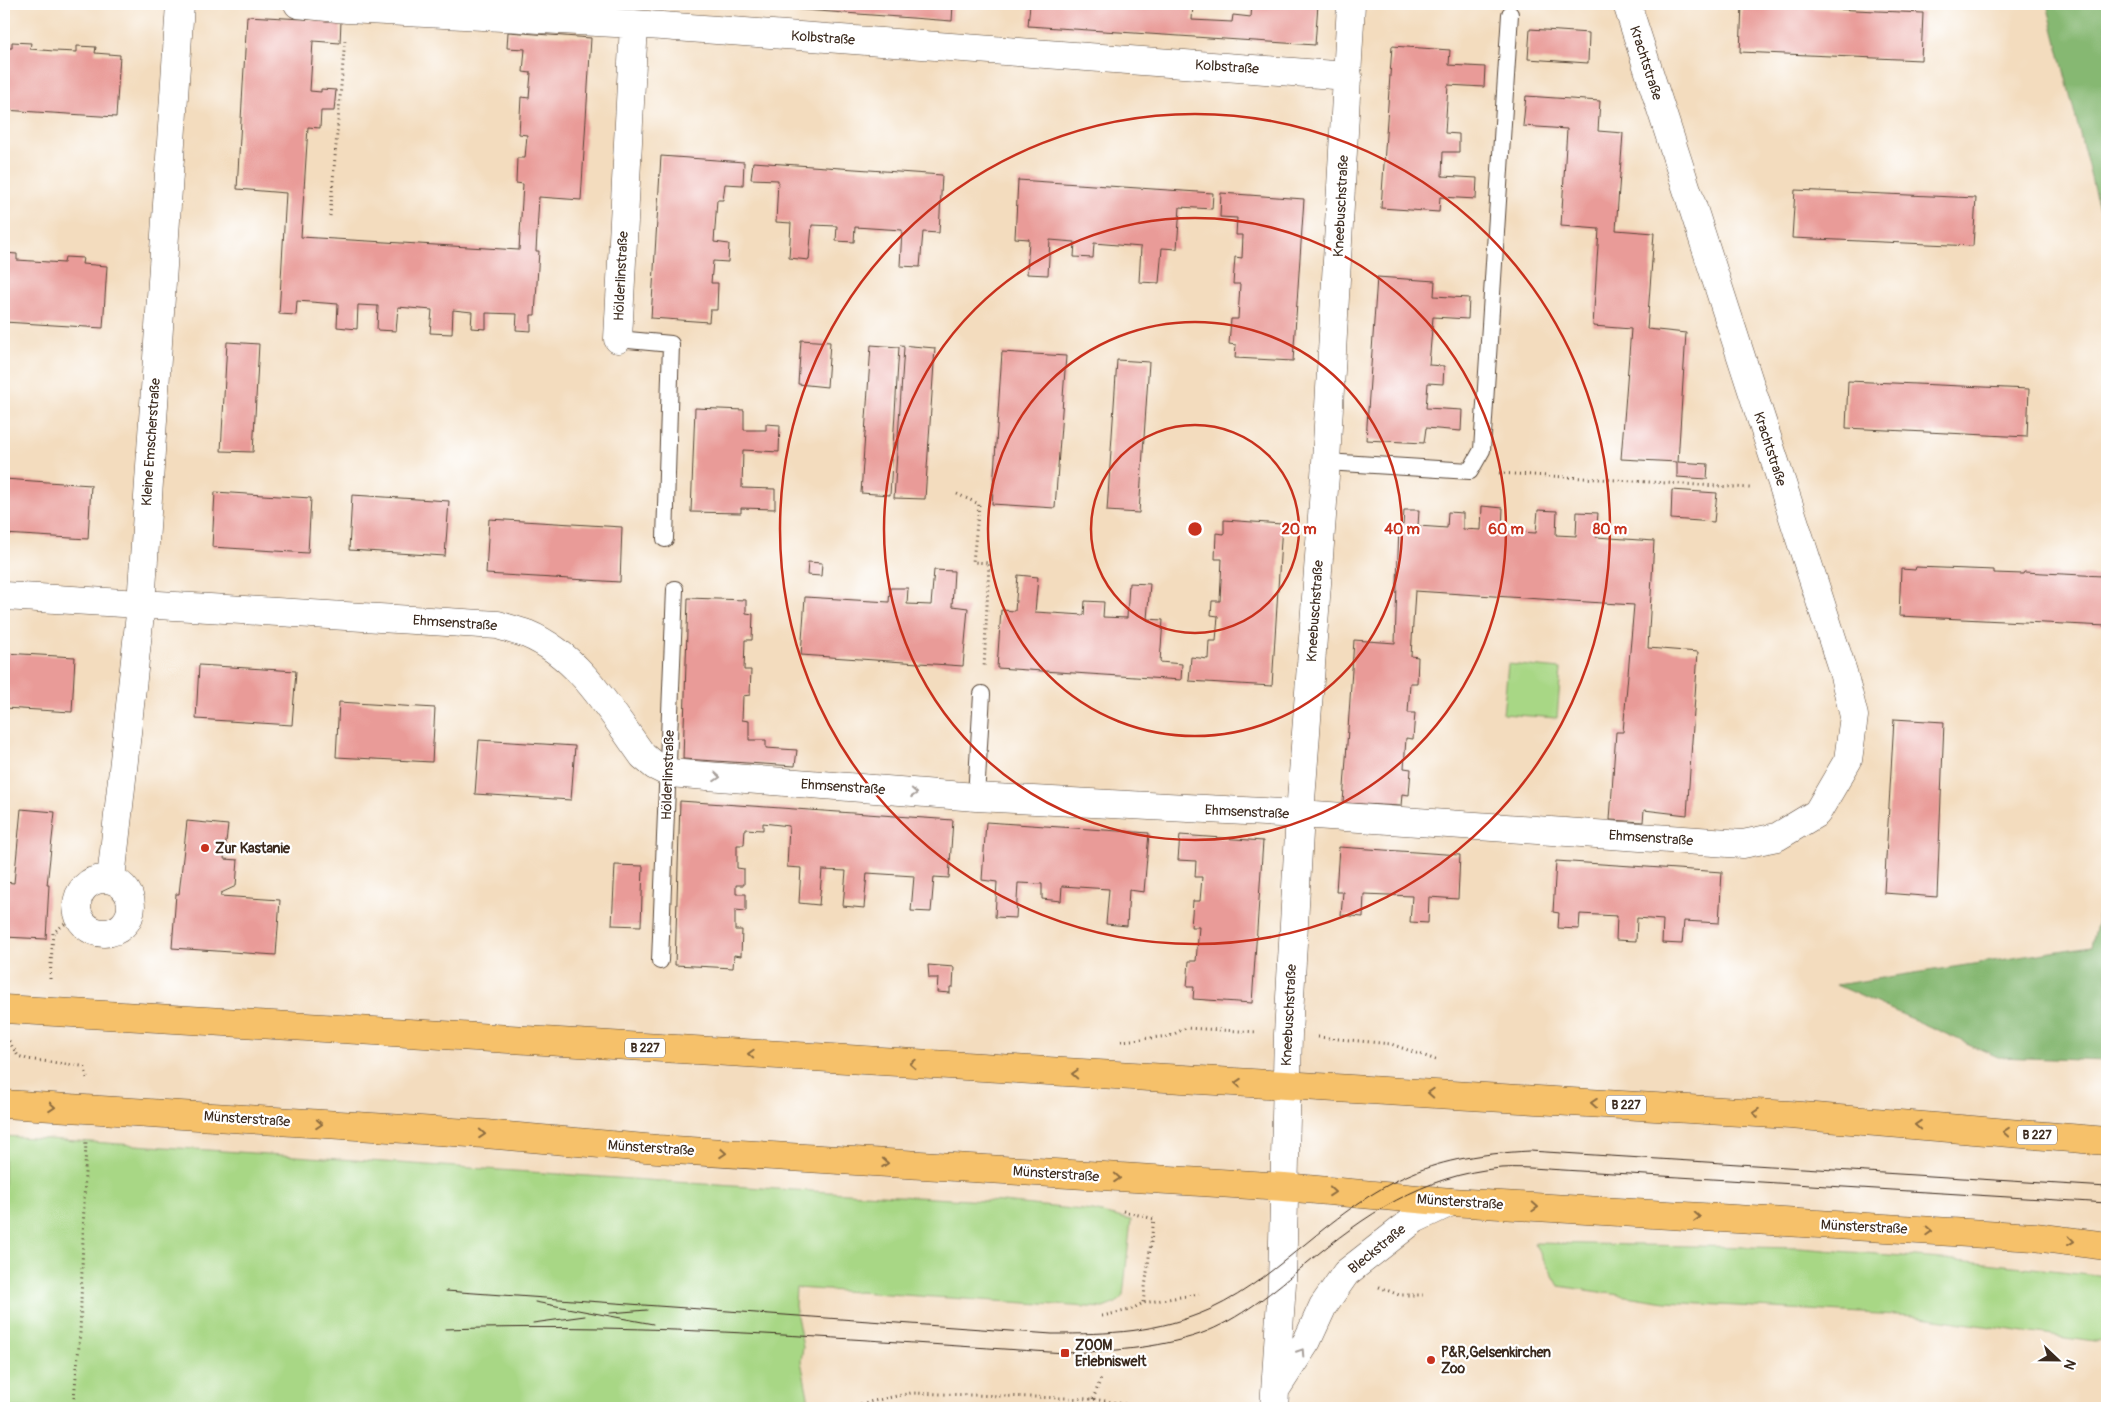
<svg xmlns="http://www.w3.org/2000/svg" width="2111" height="1412" viewBox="0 0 2111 1412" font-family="Pangolin,sans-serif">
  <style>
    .green { fill: #a8d785; stroke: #728052 }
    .forest { fill: #86b872; stroke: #607148 }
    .building { fill: #e99b98 }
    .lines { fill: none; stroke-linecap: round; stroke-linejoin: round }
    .lane-casing { stroke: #574536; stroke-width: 18 }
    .street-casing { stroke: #574536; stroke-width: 29 }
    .primary-casing { stroke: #574536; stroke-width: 29 }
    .path { stroke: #574536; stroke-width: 3; stroke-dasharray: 1 4; stroke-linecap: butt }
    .lane { stroke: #fff; stroke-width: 16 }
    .street { stroke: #fff; stroke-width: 28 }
    .primary { stroke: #f6c16b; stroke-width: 28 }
    .tram { stroke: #3b2a1e; stroke-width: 1 }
    .oneway { stroke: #a79f9a }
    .oneway2 { stroke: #8f6e41 }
    .ring { fill: none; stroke: #c8321e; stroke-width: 2.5 }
    .poi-dot { fill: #c8321e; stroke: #fff; stroke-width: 2 }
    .labels { text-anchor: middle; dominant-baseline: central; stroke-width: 4.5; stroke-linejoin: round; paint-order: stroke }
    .shield { fill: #fff; stroke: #766a62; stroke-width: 1 }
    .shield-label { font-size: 12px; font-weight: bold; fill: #3b2a1e }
    .street-label { font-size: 14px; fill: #3b2a1e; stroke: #fff }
    .poi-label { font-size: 14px; font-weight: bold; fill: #3b2a1e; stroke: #fff; text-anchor: start }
    .centre { fill: #c8321e; stroke: #fff; stroke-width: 2.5 }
    .ring-label { font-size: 15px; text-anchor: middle; font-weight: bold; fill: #c8321e; stroke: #fff; stroke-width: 4.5; stroke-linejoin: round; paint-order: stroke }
  </style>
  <rect width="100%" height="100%" fill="#fff"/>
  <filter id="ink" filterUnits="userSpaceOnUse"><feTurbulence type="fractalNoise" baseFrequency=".02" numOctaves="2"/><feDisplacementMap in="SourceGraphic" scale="10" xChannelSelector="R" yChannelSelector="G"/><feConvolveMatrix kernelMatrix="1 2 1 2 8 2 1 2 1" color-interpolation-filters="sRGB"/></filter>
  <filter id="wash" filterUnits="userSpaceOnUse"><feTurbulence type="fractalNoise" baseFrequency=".0096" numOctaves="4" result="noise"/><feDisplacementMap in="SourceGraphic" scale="20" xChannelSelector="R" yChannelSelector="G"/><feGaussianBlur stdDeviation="1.12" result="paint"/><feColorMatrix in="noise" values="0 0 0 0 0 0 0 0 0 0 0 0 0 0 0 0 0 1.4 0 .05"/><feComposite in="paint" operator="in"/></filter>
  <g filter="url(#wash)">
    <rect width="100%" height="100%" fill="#f3dcbe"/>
    <path class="green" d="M1508,664L1561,669L1557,718L1503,714Z
      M4,1136L777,1189L1002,1202L1093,1211L1131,1220L1123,1296L1116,1303L1103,1308L796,1288L795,1306L803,1347L801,1361L809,1402L784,1408H4Z
      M1534,1243L1799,1248L1967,1261L2107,1276V1341L2094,1342L1915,1316L1666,1302L1559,1286Z"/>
    <path class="forest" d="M2047,4H2107V241Z
      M2107,877V1061L1998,1057L1836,985L2091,946Z"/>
    <g id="blocks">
      <path class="building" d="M724,4H953L952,21Z
        M1030,4H1193L1192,20L1232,22L1233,15L1251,17L1252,4H1318L1315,45L1028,26Z
        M1742,5L1923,13L1921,60L1740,52Z
        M247,16L341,21L340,43L313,41L310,91L321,92V89L336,90L334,111H321L320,128L308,127L301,237L519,250L523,184L516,183L517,158H525L527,135L519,134L521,97L529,98L531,73L523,72L525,49L507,48L508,32L591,38L581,200L539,197L536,251H539L535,315H531V331L516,330L517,314L486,313V329L471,328L472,312L453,310L452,334L430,333L432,310L398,307L396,331L377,330L378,306L358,305L357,329L337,327L338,304L297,301L296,315L279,314L286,193L237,189Z
        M1530,29L1589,33L1588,63L1528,59Z
        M12,42L31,43L30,49L54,51L77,52V46L96,47L95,53L120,55L116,117L4,110V48H12Z
        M1392,46L1450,50L1449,65L1485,67L1484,87L1448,85L1445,133L1459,134V152H1443L1442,176L1477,178L1476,199L1440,197L1439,212L1381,208Z
        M1526,96L1600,101L1598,131L1623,133L1616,230L1654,233L1647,329L1686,333L1678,462L1708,464L1707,479L1677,477V462L1621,459L1631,329L1593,326L1599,229L1561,226L1567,129L1523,126Z
        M661,156L744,162L743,185L725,184L723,200H717L714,242L729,244L728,262L713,261L711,283H718L717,310H710L709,322L651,318Z
        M753,162L942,175L939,233L923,232L920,267L900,266L902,230L855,227L854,242L836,241L837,226L812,225L809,260L789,258L791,223L776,222L778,180L751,179Z
        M1018,180L1213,193L1212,209L1180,207L1177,249L1162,248L1159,283L1139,282L1141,247L1094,243L1093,258L1074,257L1075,242L1050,240L1048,275L1027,274L1029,239L1015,238Z
        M1795,190L1976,198L1973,246L1792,238Z
        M1221,193L1304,199L1293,361L1235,358L1236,345L1229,344L1231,319H1238L1240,284H1233L1235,257L1242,258L1243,235H1236L1237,218L1220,217Z
        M4,253L17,254V260L64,263L65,257L83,258L82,264L107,266L103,328L4,322Z
        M1377,277L1435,281L1434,296L1469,298L1468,319L1433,317L1429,365L1444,366L1443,384L1428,383L1426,408L1462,410L1461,431L1426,428L1424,443L1366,440Z
        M801,340L830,342L827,387L798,384Z
        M227,342L259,344L253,452L221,451Z
        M871,345L899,347L890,495L861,493Z
        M900,345L935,348L925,499L894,498L904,347Z
        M1002,352L1066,356L1055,508L992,504Z
        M1117,360L1149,362L1139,513L1107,511Z
        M1848,381L2029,389L2027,437L1846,428Z
        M695,408L744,410V430H766V424L780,425L779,452L743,450L742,488L775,489V509L741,508V513L691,512Z
        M4,479L91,485L88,539L4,534Z
        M1672,490L1717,493L1714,522L1671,519Z
        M215,492L311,498L308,553L212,547Z
        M352,495L449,501L445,556L349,550Z
        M1482,506L1503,508L1502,531L1536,533L1538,510L1557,511L1556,535L1576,536L1577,512L1598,513L1596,537L1654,541L1648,648L1698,652L1687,815L1644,810L1643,822L1610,820L1616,732H1623L1634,605L1415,591L1411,656L1418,657L1417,683H1410L1408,713H1415L1413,739L1406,738L1404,768L1411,769L1409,795L1402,794L1401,806L1343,803L1354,640L1395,643L1399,525H1403L1404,510H1419L1418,526L1447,528L1448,512L1463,513V529L1481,530Z
        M489,519L622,527L620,582L486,574Z
        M1224,520L1282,524L1272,686L1189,681L1191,657L1208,659L1209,641H1216L1218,616L1211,615L1212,601H1220L1222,559H1215L1216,533L1224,534Z
        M808,562L822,563L821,576L807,575Z
        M1916,567L1994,570V573L2023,574L2024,572L2102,576V578H2107V626L1899,616L1901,569L1915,570Z
        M934,570L954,571L952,606L968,608L963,666L801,655L805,597L889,602L890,588H908L907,604L931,605Z
        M1018,575L1038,577L1035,612L1084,615L1085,601L1104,602L1103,617L1127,618L1129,583L1150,584L1147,619L1163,620L1160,662L1182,664L1181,680L997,668L1001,610L1015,611Z
        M688,598L746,600V613L753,614L752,640H745L744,670H751L750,695L743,696L742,720L749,721V740H766V748L797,750L795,766L683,759Z
        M4,653L75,657L72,712L4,708Z
        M199,665L296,671L292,725L196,719Z
        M339,702L435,708L432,762L336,757Z
        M1894,719L1944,722L1937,897L1884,893Z
        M479,740L575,746L571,800L475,794Z
        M680,801L953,820L949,878L934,877L931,912L911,911L914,876L867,873L864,908L843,906L846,871L822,870L819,905L799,903L801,868L787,867L789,826L763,823V830L745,829L744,845H737V868L744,869V885H736V894H746V911L735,910V930H742L741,956L734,955L733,968L675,965Z
        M21,809L55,812L47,885H49L46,939L4,937V882L14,883Z
        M187,821L228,825L224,859L238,860L236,886L221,893L220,896L280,900L276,955L172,948L176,894H179Z
        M986,822L1149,833L1144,892L1129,890L1127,926L1106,924L1109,889L1062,886L1061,901L1042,899V884L1018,883L1016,918L995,917L997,882L982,880Z
        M1180,835L1263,841L1252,1003L1193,999L1194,987H1187L1189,961H1196L1199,927H1191L1193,901H1200L1202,877H1195L1196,861L1178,860Z
        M1339,847L1460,855L1458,899L1429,897L1428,923L1410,922L1412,896L1364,894L1363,917L1341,915L1343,892H1336Z
        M1556,861L1722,872L1719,923L1684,921L1682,944L1662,943L1663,920L1637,918L1636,941L1616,940L1617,916L1580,914L1579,929L1558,928L1559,913L1553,912Z
        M615,865L643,866L641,926L612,925Z
        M928,965L954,967L953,987H950V993L937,992L938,978H929Z"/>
    </g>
  </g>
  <g filter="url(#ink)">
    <use href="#blocks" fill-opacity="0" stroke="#574536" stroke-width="1"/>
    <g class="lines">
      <g class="lane-casing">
        <path id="lane" d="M618,339L671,344L665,539
          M1326,462L1470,471L1482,450L1510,14
          M976,797L982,694
          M660,961L675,589"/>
      </g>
      <g class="street-casing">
        <path id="street" d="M298,4L347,9L634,24L1348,76
          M618,339L634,24
          M4,596L498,625C507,628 518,631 527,634C580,656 611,712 643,756L655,766L669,773L976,797L1300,814L1743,844L1777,837L1817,813L1848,760L1854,716L1843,672L1627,4
          M77 906a27 27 0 1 1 54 0a27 27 0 1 1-54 0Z
          M111,879L141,605L180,4
          M1276,1389L1307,1341L1323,1306L1346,1273L1415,1219L1451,1202
          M1274,1408L1282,1283L1288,1034L1300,814L1326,462L1351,4"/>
      </g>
      <g class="primary-casing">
        <path id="primary" d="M4,1009L1790,1115L2107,1141
          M4,1104L485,1134L657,1149L1284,1187L1451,1202L2035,1237L2107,1246"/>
      </g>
      <path class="path" d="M330,216L345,39
        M1499,473L1750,488
        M957,494L979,504L973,562L989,563L984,669
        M50,979L53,933L70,920L79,918
        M1318,1037L1391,1044L1439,1061
        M9,1041L18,1056L27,1059L81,1066L85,1068L87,1078
        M1121,1041L1170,1036L1186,1028L1257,1032
        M1123,1211L1154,1219L1143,1303
        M1379,1287L1399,1295H1423
        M1102,1316L1130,1310L1143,1303L1199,1294
        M1093,1399L1102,1376
        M73,1408L80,1335L86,1139
        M841,1408L911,1393L1093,1399L1148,1408"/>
      <use href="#lane" class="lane"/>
      <use href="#street" class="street"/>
      <use href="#primary" class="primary"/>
      <path class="tram" d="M446,1291L1052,1334C1110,1334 1157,1333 1211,1309C1248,1292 1279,1265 1310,1240C1387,1177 1430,1156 1530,1151L2107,1187
        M535,1302L653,1324
        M610,1313L647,1310
        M533,1323L585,1316
        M445,1329C651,1322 859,1340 1065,1353C1110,1351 1156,1349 1200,1334C1239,1320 1275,1290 1307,1263C1365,1215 1423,1175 1501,1168C1516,1167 1532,1168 1547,1169L2107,1203"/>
    </g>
    <defs><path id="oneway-chevron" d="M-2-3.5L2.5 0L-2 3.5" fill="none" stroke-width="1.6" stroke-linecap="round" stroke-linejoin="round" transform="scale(1.25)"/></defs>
    <g class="oneway">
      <use href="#oneway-chevron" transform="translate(717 777) rotate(4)"/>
      <use href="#oneway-chevron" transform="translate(914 793) rotate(4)"/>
      <use href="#oneway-chevron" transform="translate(1301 1352) rotate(-57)"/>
    </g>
    <g class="oneway2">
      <use href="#oneway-chevron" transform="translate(751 1054) rotate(-177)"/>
      <use href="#oneway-chevron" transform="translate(913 1064) rotate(-177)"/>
      <use href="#oneway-chevron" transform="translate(1075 1074) rotate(-177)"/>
      <use href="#oneway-chevron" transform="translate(1238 1083) rotate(-176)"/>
      <use href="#oneway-chevron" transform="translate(1431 1093) rotate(-177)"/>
      <use href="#oneway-chevron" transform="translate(1594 1103) rotate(-176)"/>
      <use href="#oneway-chevron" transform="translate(52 1107) rotate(4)"/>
      <use href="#oneway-chevron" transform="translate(1756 1113) rotate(-176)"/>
      <use href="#oneway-chevron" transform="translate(319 1124) rotate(4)"/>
      <use href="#oneway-chevron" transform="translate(1918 1125) rotate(-176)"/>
      <use href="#oneway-chevron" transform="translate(2006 1132) rotate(-175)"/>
      <use href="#oneway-chevron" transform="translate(482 1134) rotate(4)"/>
      <use href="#oneway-chevron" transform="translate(723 1153) rotate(4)"/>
      <use href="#oneway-chevron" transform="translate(885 1163) rotate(4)"/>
      <use href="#oneway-chevron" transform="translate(1117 1178) rotate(4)"/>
      <use href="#oneway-chevron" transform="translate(1332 1192) rotate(5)"/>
      <use href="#oneway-chevron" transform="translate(1535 1207) rotate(3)"/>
      <use href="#oneway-chevron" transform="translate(1697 1217) rotate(3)"/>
      <use href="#oneway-chevron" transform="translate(1929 1231) rotate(3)"/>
      <use href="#oneway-chevron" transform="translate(2071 1241) rotate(7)"/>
    </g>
  </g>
  <g class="ring">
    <circle cx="1195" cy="529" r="104"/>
    <circle cx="1195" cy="529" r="207"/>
    <circle cx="1195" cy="529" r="311"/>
    <circle cx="1195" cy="529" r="415"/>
  </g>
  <g class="poi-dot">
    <circle cx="205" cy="848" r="5"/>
    <rect x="1060" y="1348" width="10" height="10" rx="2.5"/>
    <circle cx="1431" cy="1360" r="5"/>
  </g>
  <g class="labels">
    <g class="shield">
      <rect x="625" y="1038.5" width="40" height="19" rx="4"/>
      <rect x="1606" y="1095.5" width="40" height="19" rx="4"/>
      <rect x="2017" y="1125.5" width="40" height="19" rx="4"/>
    </g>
    <g class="shield-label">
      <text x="645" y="1048">B 227</text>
      <text x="1626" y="1105">B 227</text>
      <text x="2037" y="1135">B 227</text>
    </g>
    <g class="street-label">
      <text transform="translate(823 38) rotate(4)">Kolbstraße</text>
      <text transform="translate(1646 63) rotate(72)">Krachtstraße</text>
      <text transform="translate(1227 67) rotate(4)">Kolbstraße</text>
      <text transform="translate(1341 206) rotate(-87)">Kneebuschstraße</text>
      <text transform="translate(621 276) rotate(-87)">Hölderlinstraße</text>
      <text transform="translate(151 442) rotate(-86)">Kleine Emscherstraße</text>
      <text transform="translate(1770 449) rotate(72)">Krachtstraße</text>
      <text transform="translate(1315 611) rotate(-86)">Kneebuschstraße</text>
      <text transform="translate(455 623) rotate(4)">Ehmsenstraße</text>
      <text transform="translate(668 775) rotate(-88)">Hölderlinstraße</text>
      <text transform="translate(843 787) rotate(4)">Ehmsenstraße</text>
      <text transform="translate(1247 812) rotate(3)">Ehmsenstraße</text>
      <text transform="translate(1651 838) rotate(4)">Ehmsenstraße</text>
      <text transform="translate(1289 1015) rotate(-87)">Kneebuschstraße</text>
      <text transform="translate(247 1119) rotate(4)">Münsterstraße</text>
      <text transform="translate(651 1148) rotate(4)">Münsterstraße</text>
      <text transform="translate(1056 1174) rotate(4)">Münsterstraße</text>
      <text transform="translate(1460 1202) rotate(4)">Münsterstraße</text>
      <text transform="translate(1864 1227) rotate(3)">Münsterstraße</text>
      <text transform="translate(1377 1249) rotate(-39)">Bleckstraße</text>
    </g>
    <g class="poi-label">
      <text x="215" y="848">Zur Kastanie</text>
      <text x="1075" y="1345">ZOOM<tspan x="1075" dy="16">Erlebniswelt</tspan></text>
      <text x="1441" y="1352">P&amp;R,Gelsenkirchen<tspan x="1441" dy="16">Zoo</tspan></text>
    </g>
  </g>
  <circle cx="1195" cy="529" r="8" class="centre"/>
  <g class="ring-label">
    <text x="1299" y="534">20 m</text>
    <text x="1402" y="534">40 m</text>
    <text x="1506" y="534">60 m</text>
    <text x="1610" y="534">80 m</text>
  </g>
  <rect width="2111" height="1412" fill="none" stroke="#fff" stroke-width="20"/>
  <g transform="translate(2058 1360) rotate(112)" stroke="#ffffff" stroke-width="4" paint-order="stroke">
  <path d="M0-4L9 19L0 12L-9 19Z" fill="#3b2a1e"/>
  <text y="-8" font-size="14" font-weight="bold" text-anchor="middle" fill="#3b2a1e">N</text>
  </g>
</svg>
